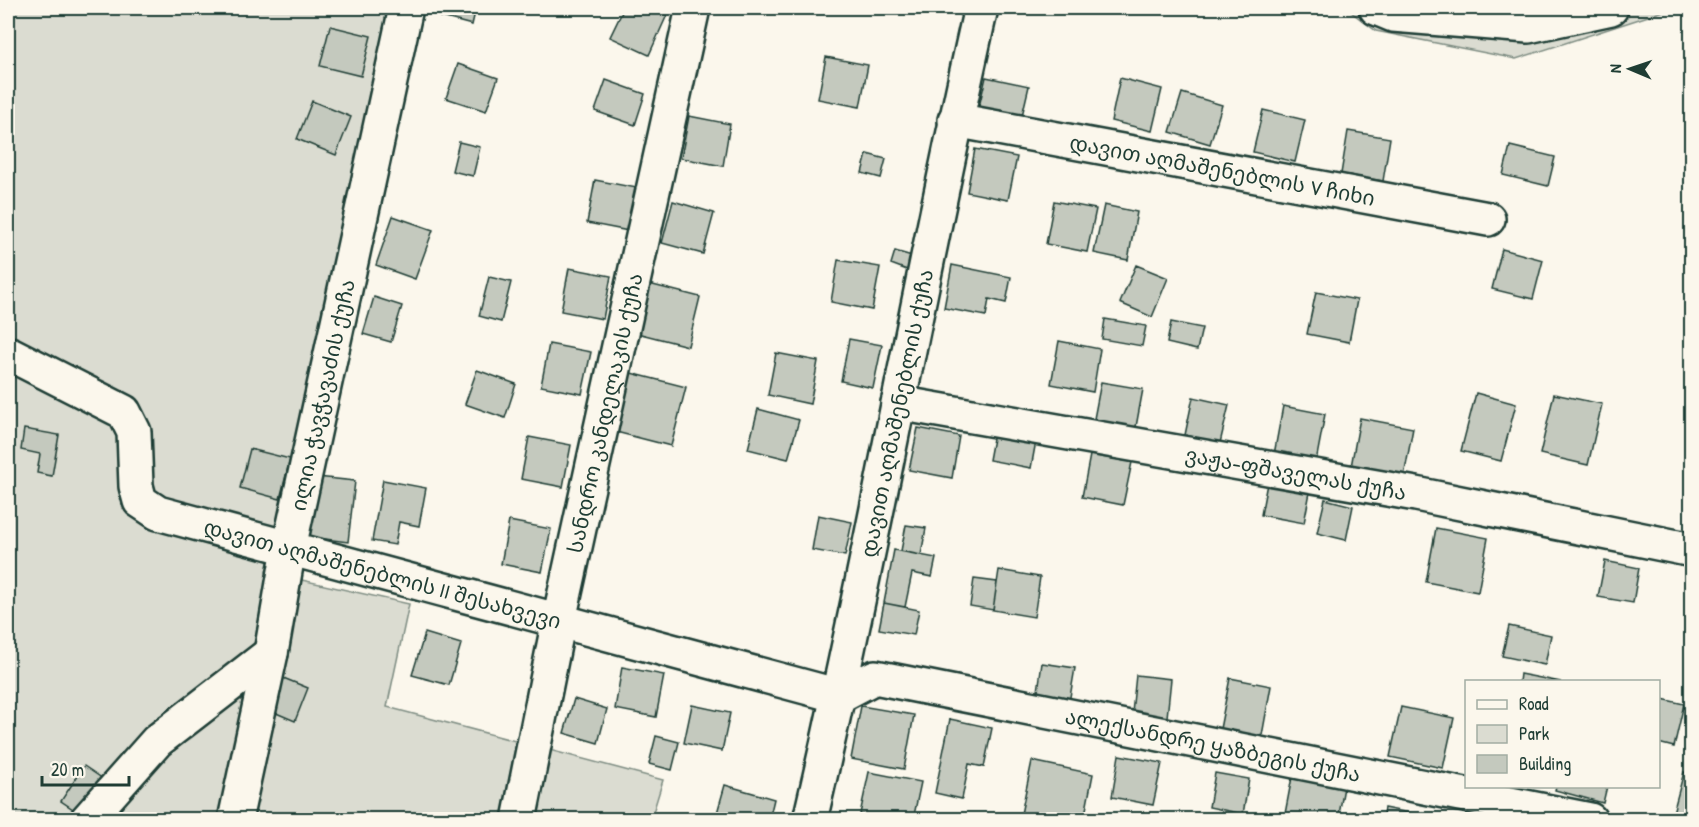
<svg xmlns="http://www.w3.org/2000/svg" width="1699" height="827" viewBox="0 0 1699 827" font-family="'Patrick Hand','Noto Sans Georgian',sans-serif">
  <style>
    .green { fill: #dbdcd1; stroke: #7d8c82; stroke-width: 1.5 }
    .building { fill: #c4c9be; stroke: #1f3d34; stroke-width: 1.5 }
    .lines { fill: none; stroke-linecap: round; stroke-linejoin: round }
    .minor-casing { stroke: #1f3d34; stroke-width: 38 }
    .tertiary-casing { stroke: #1f3d34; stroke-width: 38 }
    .minor { stroke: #fbf7ec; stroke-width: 33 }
    .tertiary { stroke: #fbf7ec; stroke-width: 33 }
    .labels { text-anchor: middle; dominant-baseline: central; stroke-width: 4.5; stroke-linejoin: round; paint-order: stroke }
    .street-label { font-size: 21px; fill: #1f3d34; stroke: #fbf7ec }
  </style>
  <rect width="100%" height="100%" fill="#fbf7ec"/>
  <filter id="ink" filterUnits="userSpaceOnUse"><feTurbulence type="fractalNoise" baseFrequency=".0167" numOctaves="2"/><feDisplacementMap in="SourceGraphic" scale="12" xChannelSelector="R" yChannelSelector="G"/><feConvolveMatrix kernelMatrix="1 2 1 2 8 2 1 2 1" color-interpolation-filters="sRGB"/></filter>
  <g filter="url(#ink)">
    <path class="green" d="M8,8H388L266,572L409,604L387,707L663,780L651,819H8Z
      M1346,8H1673L1516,59L1376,31Z"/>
    <path class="building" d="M420,8H476L472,25L419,11Z
      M624,8H650L667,15L649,55L610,37Z
      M330,26L371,36L361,76L320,66Z
      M826,57L868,65L860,107L818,99Z
      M458,64L498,78L486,111L446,98Z
      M986,77L1029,86L1021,120L978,111Z
      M1120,78L1162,89L1152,131L1111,121Z
      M606,80L645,94L635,125L595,111Z
      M1182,93L1222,105L1210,144L1170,132Z
      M312,101L351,117L336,155L297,139Z
      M1263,110L1305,120L1295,162L1253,152Z
      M689,116L730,124L723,166L681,158Z
      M1348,131L1390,138L1383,181L1341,174Z
      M459,142L480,147L473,176L452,171Z
      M1510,146L1555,157L1548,186L1503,175Z
      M975,149L1017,157L1008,200L967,192Z
      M867,154L886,159L881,178L862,173Z
      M595,180L637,188L629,231L587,223Z
      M673,201L714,213L703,254L662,243Z
      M1054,201L1096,209L1087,252L1046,244Z
      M1104,205L1137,212L1128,260L1094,253Z
      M393,216L433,230L415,279L376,265Z
      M1502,249L1543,260L1533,299L1492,289Z
      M895,251L912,256L907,270L891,264Z
      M838,260L880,267L872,310L831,302Z
      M952,265L1011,277L1006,303L989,299L986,316L944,308Z
      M1136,265L1168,278L1152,317L1120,303Z
      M569,268L611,276L603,319L561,311Z
      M489,277L511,282L501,322L479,316Z
      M645,283L700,297L688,346L633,332Z
      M1316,292L1357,300L1349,342L1307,334Z
      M374,297L402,306L391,342L363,334Z
      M1105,319L1146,326L1142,346L1102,339Z
      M1171,322L1202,328L1197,350L1167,343Z
      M849,339L882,345L873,388L841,381Z
      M1059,341L1100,349L1093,392L1051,384Z
      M549,344L591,352L582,394L541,386Z
      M776,353L818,361L810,404L768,395Z
      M477,370L516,384L505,418L465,404Z
      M627,372L686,387L671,446L612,431Z
      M1101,382L1143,389L1135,432L1093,424Z
      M1476,393L1516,404L1501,461L1461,451Z
      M1554,394L1602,404L1588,465L1540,454Z
      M1193,397L1229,405L1220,443L1185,435Z
      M1283,406L1325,414L1315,467L1273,460Z
      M758,409L799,420L788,459L748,449Z
      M1360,418L1413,428L1403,482L1350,472Z
      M918,428L959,436L952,478L909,470Z
      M24,429L59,435L52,476L37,473L40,454L21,450Z
      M994,433L1036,441L1031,468L989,460Z
      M529,437L571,445L563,487L521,479Z
      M250,449L290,459L280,499L240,488Z
      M1090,455L1132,462L1123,505L1082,497Z
      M317,477L355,481L348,542L310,537Z
      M1268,478L1311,487L1304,523L1261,515Z
      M383,480L426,488L419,526L399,522L395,545L372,541Z
      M1325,499L1353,506L1346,540L1317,533Z
      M818,515L852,522L845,556L812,550Z
      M509,521L551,529L542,572L501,564Z
      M906,525L926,528L921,555L901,551Z
      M1436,528L1488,538L1478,592L1426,582Z
      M894,550L936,558L932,577L912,573L905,607L884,603Z
      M1605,561L1639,568L1633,603L1598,597Z
      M999,570L1040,577L1034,617L993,610Z
      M974,579L997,582L993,610L970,606Z
      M884,603L919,610L914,635L879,629Z
      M1509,626L1551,635L1545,665L1502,656Z
      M425,633L461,644L449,685L412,675Z
      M1042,663L1075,668L1069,703L1037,698Z
      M622,667L664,675L656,717L615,709Z
      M1520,674L1561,682H1519Z
      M276,675L308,688L295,721L262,707Z
      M1136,675L1171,679L1167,717L1132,713Z
      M1230,678L1271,686L1261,741L1219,734Z
      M574,699L607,709L598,743L564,733Z
      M1662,699L1684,704L1674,747L1658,743V711Z
      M692,705L730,713L722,751L684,743Z
      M861,706L914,715L904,769L851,759Z
      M1401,707L1454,718L1443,768L1390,757Z
      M950,719L992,728L984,767L969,764L962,799L935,793Z
      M656,736L679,742L672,770L649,764Z
      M1119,755L1162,763L1153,805L1112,797Z
      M1032,761L1093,774L1084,820H1047L1021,814Z
      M84,766L109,783L85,817L61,801Z
      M869,772L921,782L913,820H887L860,814Z
      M1684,772L1692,774V820H1671Z
      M1215,773L1249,779L1243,814L1209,807Z
      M1292,777L1344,787L1338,820L1284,819Z
      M725,785L774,799L769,820H715Z
      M1556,786H1607L1603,803L1555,790Z
      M1384,808L1425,816V820H1382Z"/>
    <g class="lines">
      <g class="minor-casing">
        <g id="minor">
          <path d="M1376,8L1393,15L1528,26L1611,8"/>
          <path id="s1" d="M955,120L1488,219"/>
          <path id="s2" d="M10,354L124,412L134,432L136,486L140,501L158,513L839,696L875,677L1590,820"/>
          <path id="s3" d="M898,403L1416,494L1692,550"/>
          <path d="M87,820L157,741L271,653"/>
          <path id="s4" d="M235,820L271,653L289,548L406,8"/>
          <path id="s5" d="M519,820L559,620L693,8"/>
        </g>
      </g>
      <g class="tertiary-casing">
        <g id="tertiary">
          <path id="s6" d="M810,820C873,550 920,277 981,8"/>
        </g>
      </g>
      <use href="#minor" class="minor"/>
      <use href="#tertiary" class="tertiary"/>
    </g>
  </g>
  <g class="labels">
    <g class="street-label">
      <text stroke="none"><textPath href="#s1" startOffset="272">დავით აღმაშენებლის V ჩიხი</textPath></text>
      <text stroke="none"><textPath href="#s4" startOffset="434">ილია ჭავჭავაძის ქუჩა</textPath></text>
      <text stroke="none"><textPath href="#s5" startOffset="416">სანდრო კანდელაკის ქუჩა</textPath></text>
      <text stroke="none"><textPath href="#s6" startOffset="416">დავით აღმაშენებლის ქუჩა</textPath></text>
      <text stroke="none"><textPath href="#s3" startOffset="404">ვაჟა-ფშაველას ქუჩა</textPath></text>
      <text stroke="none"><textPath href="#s2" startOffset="474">დავით აღმაშენებლის II შესახვევი</textPath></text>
      <text stroke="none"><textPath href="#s2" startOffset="1332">ალექსანდრე ყაზბეგის ქუჩა</textPath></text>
    </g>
  </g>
  <rect width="1699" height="827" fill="none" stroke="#fbf7ec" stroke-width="30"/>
  <rect x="15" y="15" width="1669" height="797" fill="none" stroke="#1f3d34" stroke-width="2" filter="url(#ink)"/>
  <rect x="1465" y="680" width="195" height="108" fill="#fbf7ec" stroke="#a3ada2" stroke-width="1.5"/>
  <rect x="1477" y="700" width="30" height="9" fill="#fbf7ec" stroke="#a3ada2" stroke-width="1.5"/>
  <text x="1519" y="710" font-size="18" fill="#1f3d34">Road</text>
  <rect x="1477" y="725" width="30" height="18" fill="#dbdcd1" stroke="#a3ada2" stroke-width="1.5"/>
  <text x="1519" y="740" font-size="18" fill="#1f3d34">Park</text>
  <rect x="1477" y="755" width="30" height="18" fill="#c4c9be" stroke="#a3ada2" stroke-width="1.5"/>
  <text x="1519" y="770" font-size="18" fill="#1f3d34">Building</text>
  <g transform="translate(1630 69) rotate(272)" stroke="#fbf7ec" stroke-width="4.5" paint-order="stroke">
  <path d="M0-4.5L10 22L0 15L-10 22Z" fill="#1f3d34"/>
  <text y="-9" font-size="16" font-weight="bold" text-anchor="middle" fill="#1f3d34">N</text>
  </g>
  <path d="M42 776v9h87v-9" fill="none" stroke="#1f3d34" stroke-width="3"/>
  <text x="51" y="776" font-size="18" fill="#1f3d34" stroke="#fbf7ec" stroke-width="4.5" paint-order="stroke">20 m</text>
</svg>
